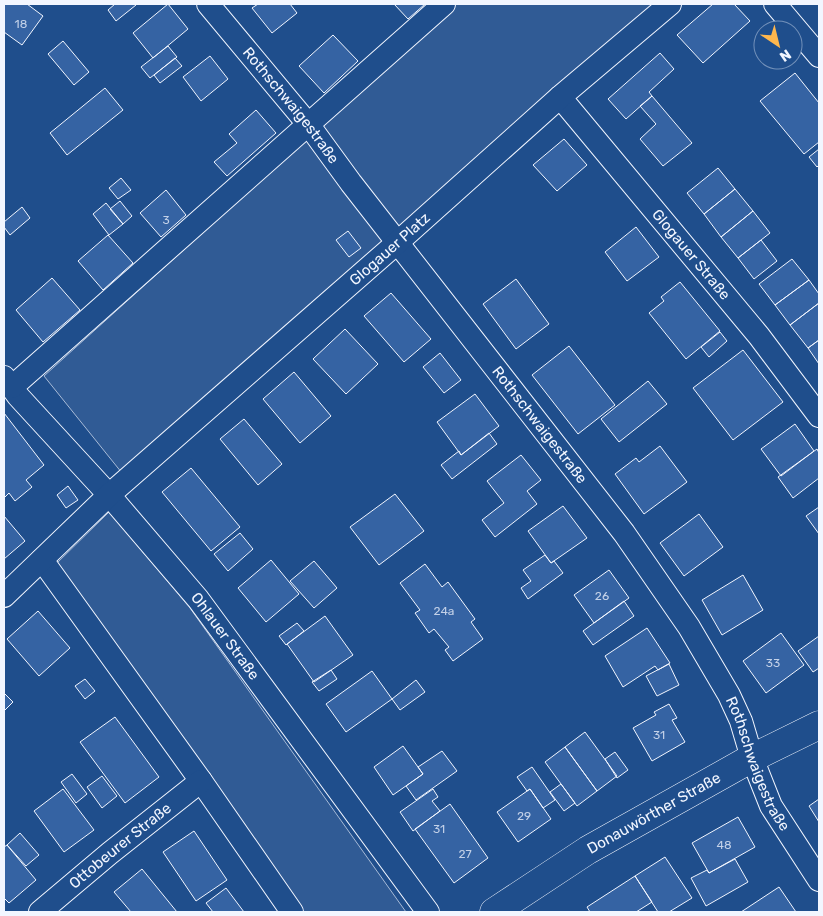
<svg xmlns="http://www.w3.org/2000/svg" width="823" height="916" viewBox="0 0 823 916" font-family="Rubik,sans-serif">
  <style>
    .built { fill: #305b95; stroke: #a8bbd7 }
    .building { fill: #3563a3; stroke: #f2f6ff }
    .lines { fill: none; stroke-linecap: round; stroke-linejoin: round }
    .minor-casing { stroke: #f2f6ff; stroke-width: 24 }
    .tertiary-casing { stroke: #f2f6ff; stroke-width: 29 }
    .minor { stroke: #1f4e8c; stroke-width: 22 }
    .tertiary { stroke: #1f4e8c; stroke-width: 28 }
    .labels { text-anchor: middle; dominant-baseline: central; stroke-width: 4; stroke-linejoin: round; paint-order: stroke }
    .number-label { font-size: 12px; fill: #c3d1e8 }
    .street-label { font-size: 15px; fill: #f2f6ff; stroke: #1f4e8c }
  </style>
  <rect width="100%" height="100%" fill="#1f4e8c"/>
  <path class="built" d="M456,4H664L122,473L44,376Z
    M109,512L190,608L406,912H296L56,564Z"/>
  <path class="building" d="M4,4H27L43,16L22,45L4,32Z
    M115,4H136V5L116,21L108,10Z
    M168,4L188,29L153,58L133,33Z
    M258,4H290L297,13L272,33L252,8Z
    M394,4H425L408,19Z
    M713,4H734L750,21L703,63L677,35Z
    M333,35L358,61L324,93L299,66Z
    M63,41L89,72L74,85L48,54Z
    M168,46L177,57L150,78L141,67Z
    M660,53L674,69L649,92L652,96L626,119L608,99Z
    M210,56L228,79L201,101L183,77Z
    M175,58L182,66L160,83L154,75Z
    M795,73L819,103V142L804,154L760,101Z
    M105,88L123,110L67,155L50,133Z
    M652,96L692,143L663,166L640,139L656,124L640,106Z
    M256,110L276,133L227,176L214,162L237,143L229,134Z
    M564,139L587,165L557,191L533,165Z
    M819,149V165L817,167L809,157Z
    M718,168L735,189L704,214L687,193Z
    M121,178L131,190L118,199L109,188Z
    M735,189L753,211L721,237L704,214Z
    M166,190L186,215L161,237L140,213Z
    M120,201L132,216L123,224L110,209Z
    M106,203L123,224L109,235L93,214Z
    M22,207L30,218L10,235L4,227V222Z
    M753,211L770,233L738,258L721,237Z
    M636,227L659,257L627,281L605,252Z
    M348,231L361,248L349,257L336,240Z
    M108,235L133,263L103,290L78,261Z
    M761,240L777,261L754,279L738,258Z
    M792,259L809,280L775,305L759,284Z
    M52,278L80,310L43,342L16,310Z
    M516,279L549,324L516,349L483,304Z
    M809,280L819,294V303L790,325L775,305Z
    M680,282L720,331L686,359L649,313L664,301L661,297Z
    M391,293L431,339L404,362L364,316Z
    M819,303V340L808,348L790,325Z
    M345,329L378,364L346,394L313,359Z
    M720,332L727,341L709,357L701,347Z
    M819,340V364L808,348Z
    M569,346L615,405L578,434L532,375Z
    M743,350L783,402L733,440L693,388Z
    M440,353L461,380L444,393L423,367Z
    M294,372L331,416L300,443L263,399Z
    M648,381L667,404L619,442L601,419Z
    M475,394L499,426L461,455L437,422Z
    M4,413L44,465L26,480L32,487L15,501L9,493L4,498Z
    M244,419L282,464L258,485L220,439Z
    M795,424L814,451L781,476L761,449Z
    M489,433L497,444L452,479L441,465L459,451L461,455Z
    M660,446L687,482L644,514L615,474L636,458L639,462Z
    M817,449L819,453V478L793,498L778,477Z
    M521,455L541,480L527,491L537,504L495,537L482,520L504,503L487,481Z
    M191,468L240,527L211,551L162,492Z
    M68,486L78,500L66,508L57,495Z
    M395,494L424,531L379,565L350,527Z
    M563,506L587,538L551,563L528,531Z
    M819,507V534L806,516Z
    M699,514L723,547L684,576L660,543Z
    M4,516L25,541L4,559Z
    M240,533L253,549L228,571L214,554Z
    M545,555L551,563L554,561L563,573L528,599L521,588L531,581L523,570Z
    M271,560L299,594L266,622L238,588Z
    M314,561L337,588L314,608L290,581Z
    M425,564L442,587L448,582L475,619L471,622L483,639L453,661L445,650L449,647L434,629L429,633L415,613L420,610L400,583Z
    M609,570L629,598L594,623L574,595Z
    M743,575L763,610L722,635L702,600Z
    M624,601L634,616L593,645L583,631Z
    M38,611L70,648L39,676L7,639Z
    M325,616L353,655L314,682L287,644Z
    M297,623L304,631L286,645L279,636Z
    M647,628L670,663L658,670L655,666L623,687L605,656Z
    M781,633L804,665L766,693L743,661Z
    M819,636V668L813,672L798,651Z
    M669,664L679,685L657,696L646,676Z
    M331,670L337,679L319,691L312,682Z
    M372,671L392,699L346,732L326,704Z
    M85,679L95,691L85,699L75,686Z
    M416,680L425,692L400,710L392,699Z
    M4,693L13,702L4,711Z
    M669,704L677,718L672,720L685,742L652,761L633,728L656,715L654,712Z
    M115,717L159,777L125,803L80,742Z
    M585,732L617,776L597,791L565,747Z
    M403,746L423,774L393,795L374,767Z
    M565,747L597,791L577,806L545,762Z
    M442,751L457,771L416,800L406,786L423,774L418,767Z
    M615,752L628,770L617,778L605,759Z
    M532,767L555,800L543,808L530,789L527,791L517,777Z
    M72,774L87,794L76,803L61,782Z
    M102,776L117,796L102,808L87,787Z
    M561,784L575,803L564,811L550,792Z
    M63,789L94,830L64,852L34,811Z
    M433,789L438,797L432,801L440,811L413,831L400,812Z
    M530,789L551,819L518,842L497,812Z
    M819,799V822L809,806Z
    M450,804L488,858L454,883L415,829Z
    M738,817L755,847L709,873L692,843Z
    M194,831L227,880L196,901L163,852Z
    M20,833L39,855L26,866L7,845Z
    M7,845L36,880L9,903L4,898V847Z
    M665,857L692,898L669,912H658L635,876Z
    M735,859L748,882L706,906L691,878L707,870L709,873Z
    M142,869L177,912H131L114,892Z
    M635,876L652,902L636,912H590L587,907Z
    M779,887L796,912H741Z
    M226,888L244,912H213L206,903Z"/>
  <g class="lines">
    <g class="minor-casing">
      <g id="minor">
        <path id="s1" d="M208,4L308,124L351,183L624,533L689,627L729,695L741,721L752,758L771,806L819,880"/>
        <path d="M775,4L819,56"/>
        <path id="s2" d="M560,97L759,336L819,416"/>
        <path id="s3" d="M4,377L18,396L109,495L198,599L428,912"/>
        <path d="M12,387L444,4"/>
        <path d="M42,560L201,781L292,912"/>
        <path id="s4" d="M4,596L109,495L398,242L560,97L670,4"/>
        <path id="s5" d="M40,912L110,853L201,781"/>
      </g>
    </g>
    <g class="tertiary-casing">
      <g id="tertiary">
        <path id="s6" d="M494,912L588,850L752,758L819,725"/>
      </g>
    </g>
    <use href="#minor" class="minor"/>
    <use href="#tertiary" class="tertiary"/>
  </g>
  <g class="labels">
    <g class="number-label">
      <text x="21" y="24">18</text>
      <text x="166" y="220">3</text>
      <text x="602" y="596">26</text>
      <text x="444" y="611">24a</text>
      <text x="773" y="663">33</text>
      <text x="659" y="735">31</text>
      <text x="524" y="816">29</text>
      <text x="439" y="829">31</text>
      <text x="724" y="845">48</text>
      <text x="465" y="854">27</text>
    </g>
    <g class="street-label">
      <text stroke="none"><textPath href="#s1" startOffset="131">Rothschwaigestraße</textPath></text>
      <text stroke="none"><textPath href="#s4" startOffset="519">Glogauer Platz</textPath></text>
      <text stroke="none"><textPath href="#s2" startOffset="205">Glogauer Straße</textPath></text>
      <text stroke="none"><textPath href="#s1" startOffset="536">Rothschwaigestraße</textPath></text>
      <text stroke="none"><textPath href="#s3" startOffset="341">Ohlauer Straße</textPath></text>
      <text stroke="none"><textPath href="#s1" startOffset="941">Rothschwaigestraße</textPath></text>
      <text stroke="none"><textPath href="#s6" startOffset="188">Donauwörther Straße</textPath></text>
      <text stroke="none"><textPath href="#s5" startOffset="104">Ottobeurer Straße</textPath></text>
    </g>
  </g>
  <rect width="823" height="916" fill="none" stroke="#f2f6ff" stroke-width="10"/>
  <g transform="translate(778 45) rotate(145)"><circle r="24" fill="#1f4e8c" stroke="#7391ba"/>
  <path d="M0-4L9 19L0 12L-9 19Z" fill="#ffb74d"/>
  <text y="-8" font-size="14" font-weight="bold" text-anchor="middle" fill="#f2f6ff">N</text>
  </g>
</svg>
